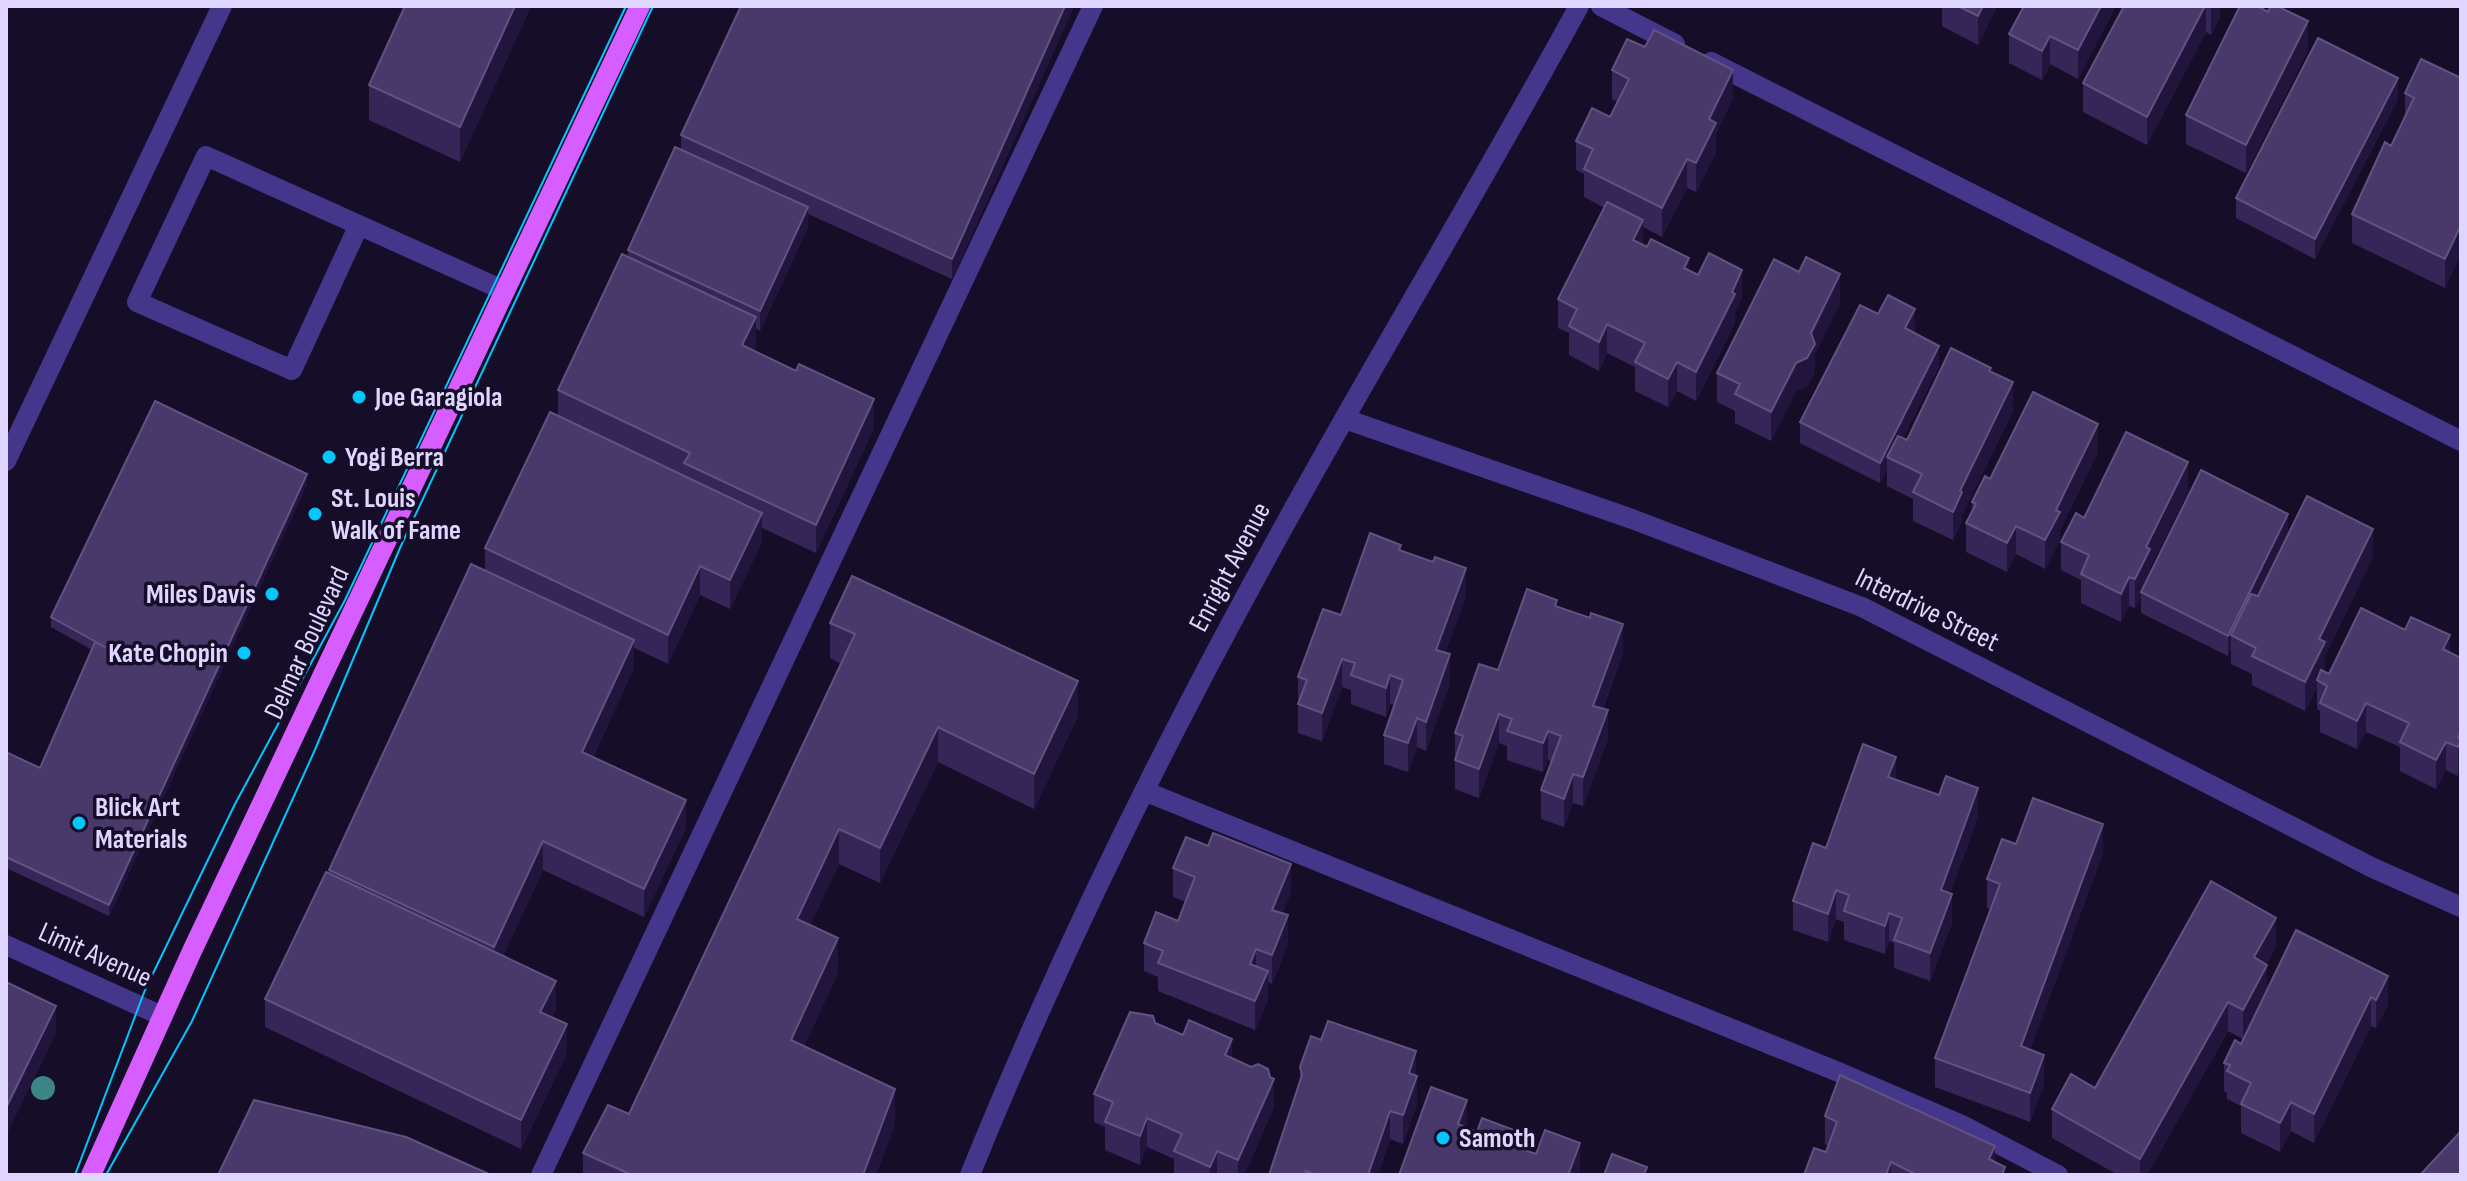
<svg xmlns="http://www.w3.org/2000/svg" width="2467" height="1181" viewBox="0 0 2467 1181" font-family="'Sofia Sans Condensed',sans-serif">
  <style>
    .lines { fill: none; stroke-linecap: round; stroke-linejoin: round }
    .minor { stroke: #44368a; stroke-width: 20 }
    .major { stroke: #d65dff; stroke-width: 20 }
    .tram { stroke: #02c7ff; stroke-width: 2 }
    .tree { fill: #3b8587 }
    .wall { fill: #362658 }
    .shaded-wall { fill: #21153d }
    .building { fill: #48396a; stroke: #605281; stroke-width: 2 }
    .poi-dot { fill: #02c7ff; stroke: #160e28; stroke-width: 3 }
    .labels { text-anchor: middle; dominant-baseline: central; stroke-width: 7; stroke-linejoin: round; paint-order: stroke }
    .poi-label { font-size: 28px; font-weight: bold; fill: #dfd6ff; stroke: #160e28; text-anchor: start }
    .street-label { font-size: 28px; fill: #dfd6ff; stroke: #160e28 }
  </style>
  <rect width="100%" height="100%" fill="#160e28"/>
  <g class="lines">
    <path class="minor" d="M1601,6L1675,44
      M1711,62L2461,441
      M359,225L292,370L137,302L206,156L505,291
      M1345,419L1632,519L1862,607L2373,868L2461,907
      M6,461L222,6
      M1144,791L1836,1071L1964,1126L2058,1175
      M6,945L162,1016
      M541,1175L1093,6
      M970,1175C1061,950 1170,731 1288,519C1383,347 1485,179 1579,6"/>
    <path class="major" d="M91,1175L192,951L640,6"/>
    <path class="tram" d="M75,1175L145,990L235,804L345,600L626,6
      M106,1175L192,1021L314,752L400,548L653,6"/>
  </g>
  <circle class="tree" cx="43" cy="1088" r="12"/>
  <path class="wall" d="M531,6L460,162L369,120V85Z
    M741,6H1074L952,279L808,214V227L760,331L756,329V346L753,350L874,428L816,553L762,528V542L730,609L700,595L668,664L634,648V668L593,757L686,828L644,917L543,870L503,956L556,1009L552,1017L567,1053L521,1149L265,1027V999L329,874V870L485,571V548L558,416V390L628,257V250L681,149V135Z
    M1942,6H1997L1978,45L1942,26Z
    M2116,6L2078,79L2050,64L2042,80L2009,63V34Z
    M2124,6H2220V17L2211,35L2206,32L2147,145L2083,112V83Z
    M2308,50L2246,173L2186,144V115Z
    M1612,70L1733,98L1716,134V152L1696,192L1687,188L1662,237L1643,227V245L1742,298L1735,313V323L1696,401L1677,391L1668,407L1635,391V367L1607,353L1599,371L1569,355V333L1558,328V299L1605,208L1584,197V174L1576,170V141L1610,117L1618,102L1612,99Z
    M2461,78V254L2445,288L2352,243V214L2391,146L2405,116V93Z
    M2398,99L2315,259L2236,218V198Z
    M1840,303L1815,354V372L1807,387L1796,391L1771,441L1735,423V411L1717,402V373Z
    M1878,314L1915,329L1914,332L1939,366L1903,438L1907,440L1991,372L2013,411L1962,515V521L1953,540L1913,521V499L1887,486V469L1880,483L1800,443V422Z
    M2098,452L2060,530V540L2045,569L2016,554L2007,572L1966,552V523L1972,512V502L1990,479Z
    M307,484L109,916L6,868V752L40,768L92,650L51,627V617Z
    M2188,491L2150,568V573L2288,535L2373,557L2325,656L2324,672L2329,674L2450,653L2461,658V768L2458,776L2446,770L2436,789L2400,771V747L2366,732L2357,749L2320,732V711L2317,709V687L2305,711L2252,685V674L2231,664V648L2228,656L2141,613V597L2135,608L2129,606L2121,622L2081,603V580L2061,570V542L2084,518Z
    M1401,550L1466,597L1445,653L1450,683L1426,751L1417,747L1408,772L1384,764V735L1394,705L1390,704L1386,717L1351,704V690L1342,687L1322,741L1298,733V677L1341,615Z
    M1557,606L1623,653L1603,709L1608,739L1583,806L1573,803L1564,827L1541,819V790L1552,762L1548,760L1543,772L1507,760V746L1499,743L1479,798L1455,789V733L1498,670Z
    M830,623L1078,716L1034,809L938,762L880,883L839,864L810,925L838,973L804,1046L895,1124L876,1175H583V1153L629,1114L841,664L830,658Z
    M1896,780L1978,816L1950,894L1952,923L1930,981L1894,968V943L1889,941L1885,954L1844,940V922L1836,919L1828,942L1793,930V901L1826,848Z
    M2016,844L2103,853L2030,1050L2044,1084L2030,1122L1935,1087V1058L1991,909L1987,908V879Z
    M1173,868L1291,892L1282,913L1288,944L1272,984L1268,982V999L1255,1030L1158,991V977L1144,971V943L1178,921L1186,902L1173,897Z
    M2296,930L2388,1004L2376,1028L2371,1026L2314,1143L2291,1131L2280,1152L2241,1133V1106L2227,1099V1093L2224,1091V1063L2241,1044L2243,1039L2228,1031L2147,1175H2118L2052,1138V1109L2095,1088L2276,947L2266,965L2267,989Z
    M1155,1023L1232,1059L1274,1107L1244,1175H1174V1159L1147,1147L1140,1165L1105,1150V1127L1094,1122V1094Z
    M1300,1067L1416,1075L1417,1104L1403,1144L1390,1139L1378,1175H1269L1300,1081Z
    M1825,1116L1995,1162L2005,1175H1804L1826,1152L1828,1146L1825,1144Z"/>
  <path class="shaded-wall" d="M515,6H531L460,162V127Z
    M1065,6H1074L952,279V259Z
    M1983,6H1997L1978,45V16Z
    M2101,6H2116L2078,79V50Z
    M2205,6H2206V32L2147,145V117Z
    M2211,6H2220V17L2211,35Z
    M2308,21V50L2246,173V145Z
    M2050,36V64L2042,80V51Z
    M1733,70V98L1716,134V152L1696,192V163L1709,119Z
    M2398,78V99L2315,259V239Z
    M1687,159V188L1662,237V208Z
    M808,207V227L760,331V311Z
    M1643,220V249L1633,240Z
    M2461,225V254L2445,288V259Z
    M1689,258V287L1684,268Z
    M1742,270V298L1735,313V323L1696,401V372Z
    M1840,274V303L1815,354V372L1807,387L1796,391L1771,441V412Z
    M1915,309V329L1905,348V328Z
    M756,317V346L742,374V345Z
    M1607,324V353L1599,371V342Z
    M1939,346V366L1892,460L1887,457V469L1880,483V463Z
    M1677,362V391L1668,407V379Z
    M2013,382V411L1962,515V521L1953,540V512L1960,491Z
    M874,399V428L816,553V525Z
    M2098,424V452L2060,530V540L2045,569V540L2056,510Z
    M2188,462V491L2150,568V578L2141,592V597L2135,608V579L2146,547Z
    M307,474V484L109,916V905Z
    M762,513V542L730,609V580Z
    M2288,514V535L2237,638L2231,635V648L2228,656V636Z
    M2016,526V554L2007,572V543Z
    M2373,529V557L2325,656V671L2319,682L2317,680V687L2305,711V682L2319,639Z
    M700,566V595L668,664V635Z
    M1466,568V597L1436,678V650Z
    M2129,577V606L2121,622V594Z
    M1623,624V653L1593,735V706Z
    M2450,635V664L2443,649Z
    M634,640V668L582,780V752Z
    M1450,654V683L1426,751V722Z
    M1342,659V687L1322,741V713Z
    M1390,675V704L1386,717V688Z
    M1078,681V716L1034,809V774Z
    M2366,703V732L2357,749V721Z
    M1608,710V739L1583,806V777Z
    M1499,714V743L1479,798V769Z
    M1417,718V747L1408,772V743Z
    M938,727V762L880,883V848Z
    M1548,731V760L1543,772V743Z
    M2461,731V768L2458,776V738Z
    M2446,742V770L2436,789V760Z
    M1896,757V785L1888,777Z
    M1573,774V803L1564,827V799Z
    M1978,788V816L1941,919V890Z
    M686,800V828L644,917V889Z
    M2103,824V853L2021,1075V1046Z
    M839,829V864L797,954V919Z
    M543,841V870L494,976V947Z
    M1291,864V892L1272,938V910Z
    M1836,890V919L1828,942V914Z
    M1952,894V923L1930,981V953Z
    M1889,913V941L1885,954V926Z
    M1288,915V944L1272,984V955Z
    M2276,918V947L2254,986V957Z
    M838,938V973L791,1075V1040Z
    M1256,949V978L1250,964Z
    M2267,965V994L2243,1039V1010Z
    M1268,971V999L1255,1030V1001Z
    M2388,976V1004L2376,1028V1000Z
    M556,981V1009L540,1040V1012Z
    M2371,997V1026L2314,1143V1114Z
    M2228,1002V1031L2147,1175H2140V1159Z
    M56,1006V1034L6,1136V1108Z
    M567,1024V1053L521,1149V1120Z
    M1232,1039V1068L1225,1055Z
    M1416,1051L1417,1104L1403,1144V1115L1409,1073Z
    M2044,1055V1084L2030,1122V1093Z
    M1274,1079V1107L1244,1175H1238V1160Z
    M895,1089V1124L876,1175H863Z
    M1467,1100V1129L1458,1124Z
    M2291,1102V1131L2280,1152V1123Z
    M1390,1111V1139L1378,1175H1368Z
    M1147,1118V1147L1140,1165V1136Z
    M1522,1133V1161L1516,1147Z
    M1580,1143V1172L1579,1175H1568Z
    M1995,1146V1175L1989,1159Z
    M1217,1151V1175H1210V1167Z
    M1891,1162V1175H1886Z"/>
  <path class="building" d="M405,6H515L460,127L369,85Z
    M741,6H1065L952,259L681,135Z
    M1958,6H1983L1978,16Z
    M2024,6H2101L2078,50L2050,36L2042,51L2009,34Z
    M2124,6H2205L2147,117L2083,83Z
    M2240,6H2257L2268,12L2271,6H2277L2308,21L2246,145L2186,115Z
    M1654,30L1733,70L1709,119L1716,123L1696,163L1687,159L1662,208L1584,169L1593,149L1576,141L1592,108L1610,117L1629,79L1612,70L1627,39L1645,47Z
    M2318,38L2398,78L2315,239L2236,198Z
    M2421,59L2461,78V225L2445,259L2352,214L2385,142L2391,146L2414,98L2405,93Z
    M675,147L808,207L760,311L628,250Z
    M1607,202L1643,220L1633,240L1647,247L1651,239L1689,258L1684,268L1698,275L1709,253L1742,270L1732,292L1735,294L1696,372L1677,362L1668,379L1635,362L1645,343L1607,324L1599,342L1569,326L1577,309L1558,299Z
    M622,254L756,317L742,345L796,371L799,364L874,399L816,525L684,463L690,453L558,390Z
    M1806,257L1840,274L1811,333L1815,344L1807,358L1796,363L1771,412L1735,394L1740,384L1717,373L1774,259L1799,272Z
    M1888,295L1915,309L1905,328L1939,346L1880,463L1800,422L1860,305L1878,314Z
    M1951,348L1991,368L1989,371L2013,382L1960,491L1962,492L1953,512L1913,492L1922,474L1887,457L1898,436L1907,440Z
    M2033,392L2098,424L2056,510L2060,512L2045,540L2016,526L2007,543L1966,523L1976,504L1972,502L1985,476L1990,479Z
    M155,401L307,474L109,905L6,857V752L40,768L95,642L107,648L51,617Z
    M550,412L762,513L730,580L700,566L668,635L485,548Z
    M2126,432L2188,462L2146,547L2150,549L2135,579L2129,577L2121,594L2081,574L2089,555L2061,542L2076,513L2084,518Z
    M2201,470L2288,514L2228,636L2141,592Z
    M2307,496L2373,529L2319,639L2325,642L2305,682L2252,656L2256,648L2231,635L2251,594L2258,596Z
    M1370,533L1401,545L1399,550L1433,562L1435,557L1466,568L1436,650L1450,654L1426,722L1417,718L1408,743L1384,735L1403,680L1390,675L1386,688L1351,675L1355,663L1342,659L1322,713L1298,704L1307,680L1298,677L1323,609L1341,615Z
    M471,564L634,640L582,752L686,800L644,889L543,841L494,947L329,870Z
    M852,576L1078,681L1034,774L938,727L880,848L839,829L797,919L838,938L791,1040L895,1089L863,1175H632L583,1153L608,1105L629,1114L855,634L830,623Z
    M1527,589L1557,600L1555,606L1590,618L1591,613L1623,624L1593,706L1608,710L1583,777L1573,774L1564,799L1541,790L1561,736L1548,731L1543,743L1507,731L1512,719L1499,714L1479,769L1455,760L1463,736L1455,733L1479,664L1498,670Z
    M2361,608L2405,630L2411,617L2450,635L2443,649L2461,658V731L2458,738L2461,740L2458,747L2446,742L2436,760L2400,742L2409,723L2366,703L2357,721L2320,703L2327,686L2317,680L2321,670L2329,674Z
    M1863,744L1896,757L1888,777L1939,795L1946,776L1978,788L1941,890L1952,894L1930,953L1894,940L1902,918L1889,913L1885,926L1844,911L1849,895L1836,890L1828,914L1793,901L1813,843L1826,848Z
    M2033,798L2103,824L2021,1046L2044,1055L2030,1093L1935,1058L2000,884L1987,879L2002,839L2016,844Z
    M1213,833L1291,864L1272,910L1288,915L1272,955L1256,949L1250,964L1268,971L1255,1001L1158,963L1163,951L1144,943L1156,912L1178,921L1195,877L1173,868L1186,837L1208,846Z
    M326,872L556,981L540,1012L567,1024L521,1120L265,999Z
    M2211,881L2276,918L2254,957L2267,965L2243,1010L2228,1002L2140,1159L2052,1109L2071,1074L2095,1088Z
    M2296,930L2388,976L2376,1000L2371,997L2314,1114L2291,1102L2280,1123L2241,1104L2251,1083L2227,1071L2230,1065L2224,1063L2235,1040L2241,1044Z
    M6,982L56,1006L6,1108Z
    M1130,1012L1153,1016L1155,1023L1183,1035L1189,1020L1232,1039L1225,1055L1251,1067L1258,1064L1268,1069L1270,1077L1274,1079L1238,1160L1217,1151L1210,1167L1174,1151L1182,1134L1147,1118L1140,1136L1105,1122L1113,1102L1094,1094Z
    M1328,1021L1416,1051L1409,1073L1417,1076L1403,1115L1390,1111L1368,1175H1317L1306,1171L1305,1175H1269L1302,1075L1300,1067L1311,1036L1321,1040Z
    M1840,1075L1995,1146L1989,1159L2005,1167L2002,1175H1917L1891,1162L1886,1175H1804L1814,1148L1826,1152L1837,1122L1825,1116Z
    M1431,1087L1467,1100L1458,1124L1477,1132L1482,1118L1522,1133L1516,1147L1536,1154L1545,1130L1580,1143L1568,1175H1399Z
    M254,1100L406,1137L491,1175H218Z
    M2461,1131V1175H2420Z
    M1612,1154L1647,1167L1644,1175H1604Z"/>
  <g class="poi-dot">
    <circle cx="359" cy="397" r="8"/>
    <circle cx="329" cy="457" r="8"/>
    <circle cx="315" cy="514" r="8"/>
    <circle cx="272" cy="594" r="8"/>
    <circle cx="244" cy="653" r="8"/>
    <circle cx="79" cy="823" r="8"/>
    <circle cx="1443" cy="1138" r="8"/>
  </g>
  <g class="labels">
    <g class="poi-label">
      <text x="375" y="397">Joe Garagiola</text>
      <text x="345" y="457">Yogi Berra</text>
      <text x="331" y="498">St. Louis<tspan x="331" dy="32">Walk of Fame</tspan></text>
      <text x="256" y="594" text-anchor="end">Miles Davis</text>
      <text x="228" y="653" text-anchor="end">Kate Chopin</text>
      <text x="95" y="807">Blick Art<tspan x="95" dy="32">Materials</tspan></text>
      <text x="1459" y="1138">Samoth</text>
    </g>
    <g class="street-label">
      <text transform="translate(1230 567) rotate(-62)">Enright Avenue</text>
      <text transform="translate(1927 610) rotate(26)">Interdrive Street</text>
      <text transform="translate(307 643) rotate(-65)">Delmar Boulevard</text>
      <text transform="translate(95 955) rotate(24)">Limit Avenue</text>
    </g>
  </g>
  <rect width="2467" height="1181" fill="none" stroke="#dfd6ff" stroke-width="16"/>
</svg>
